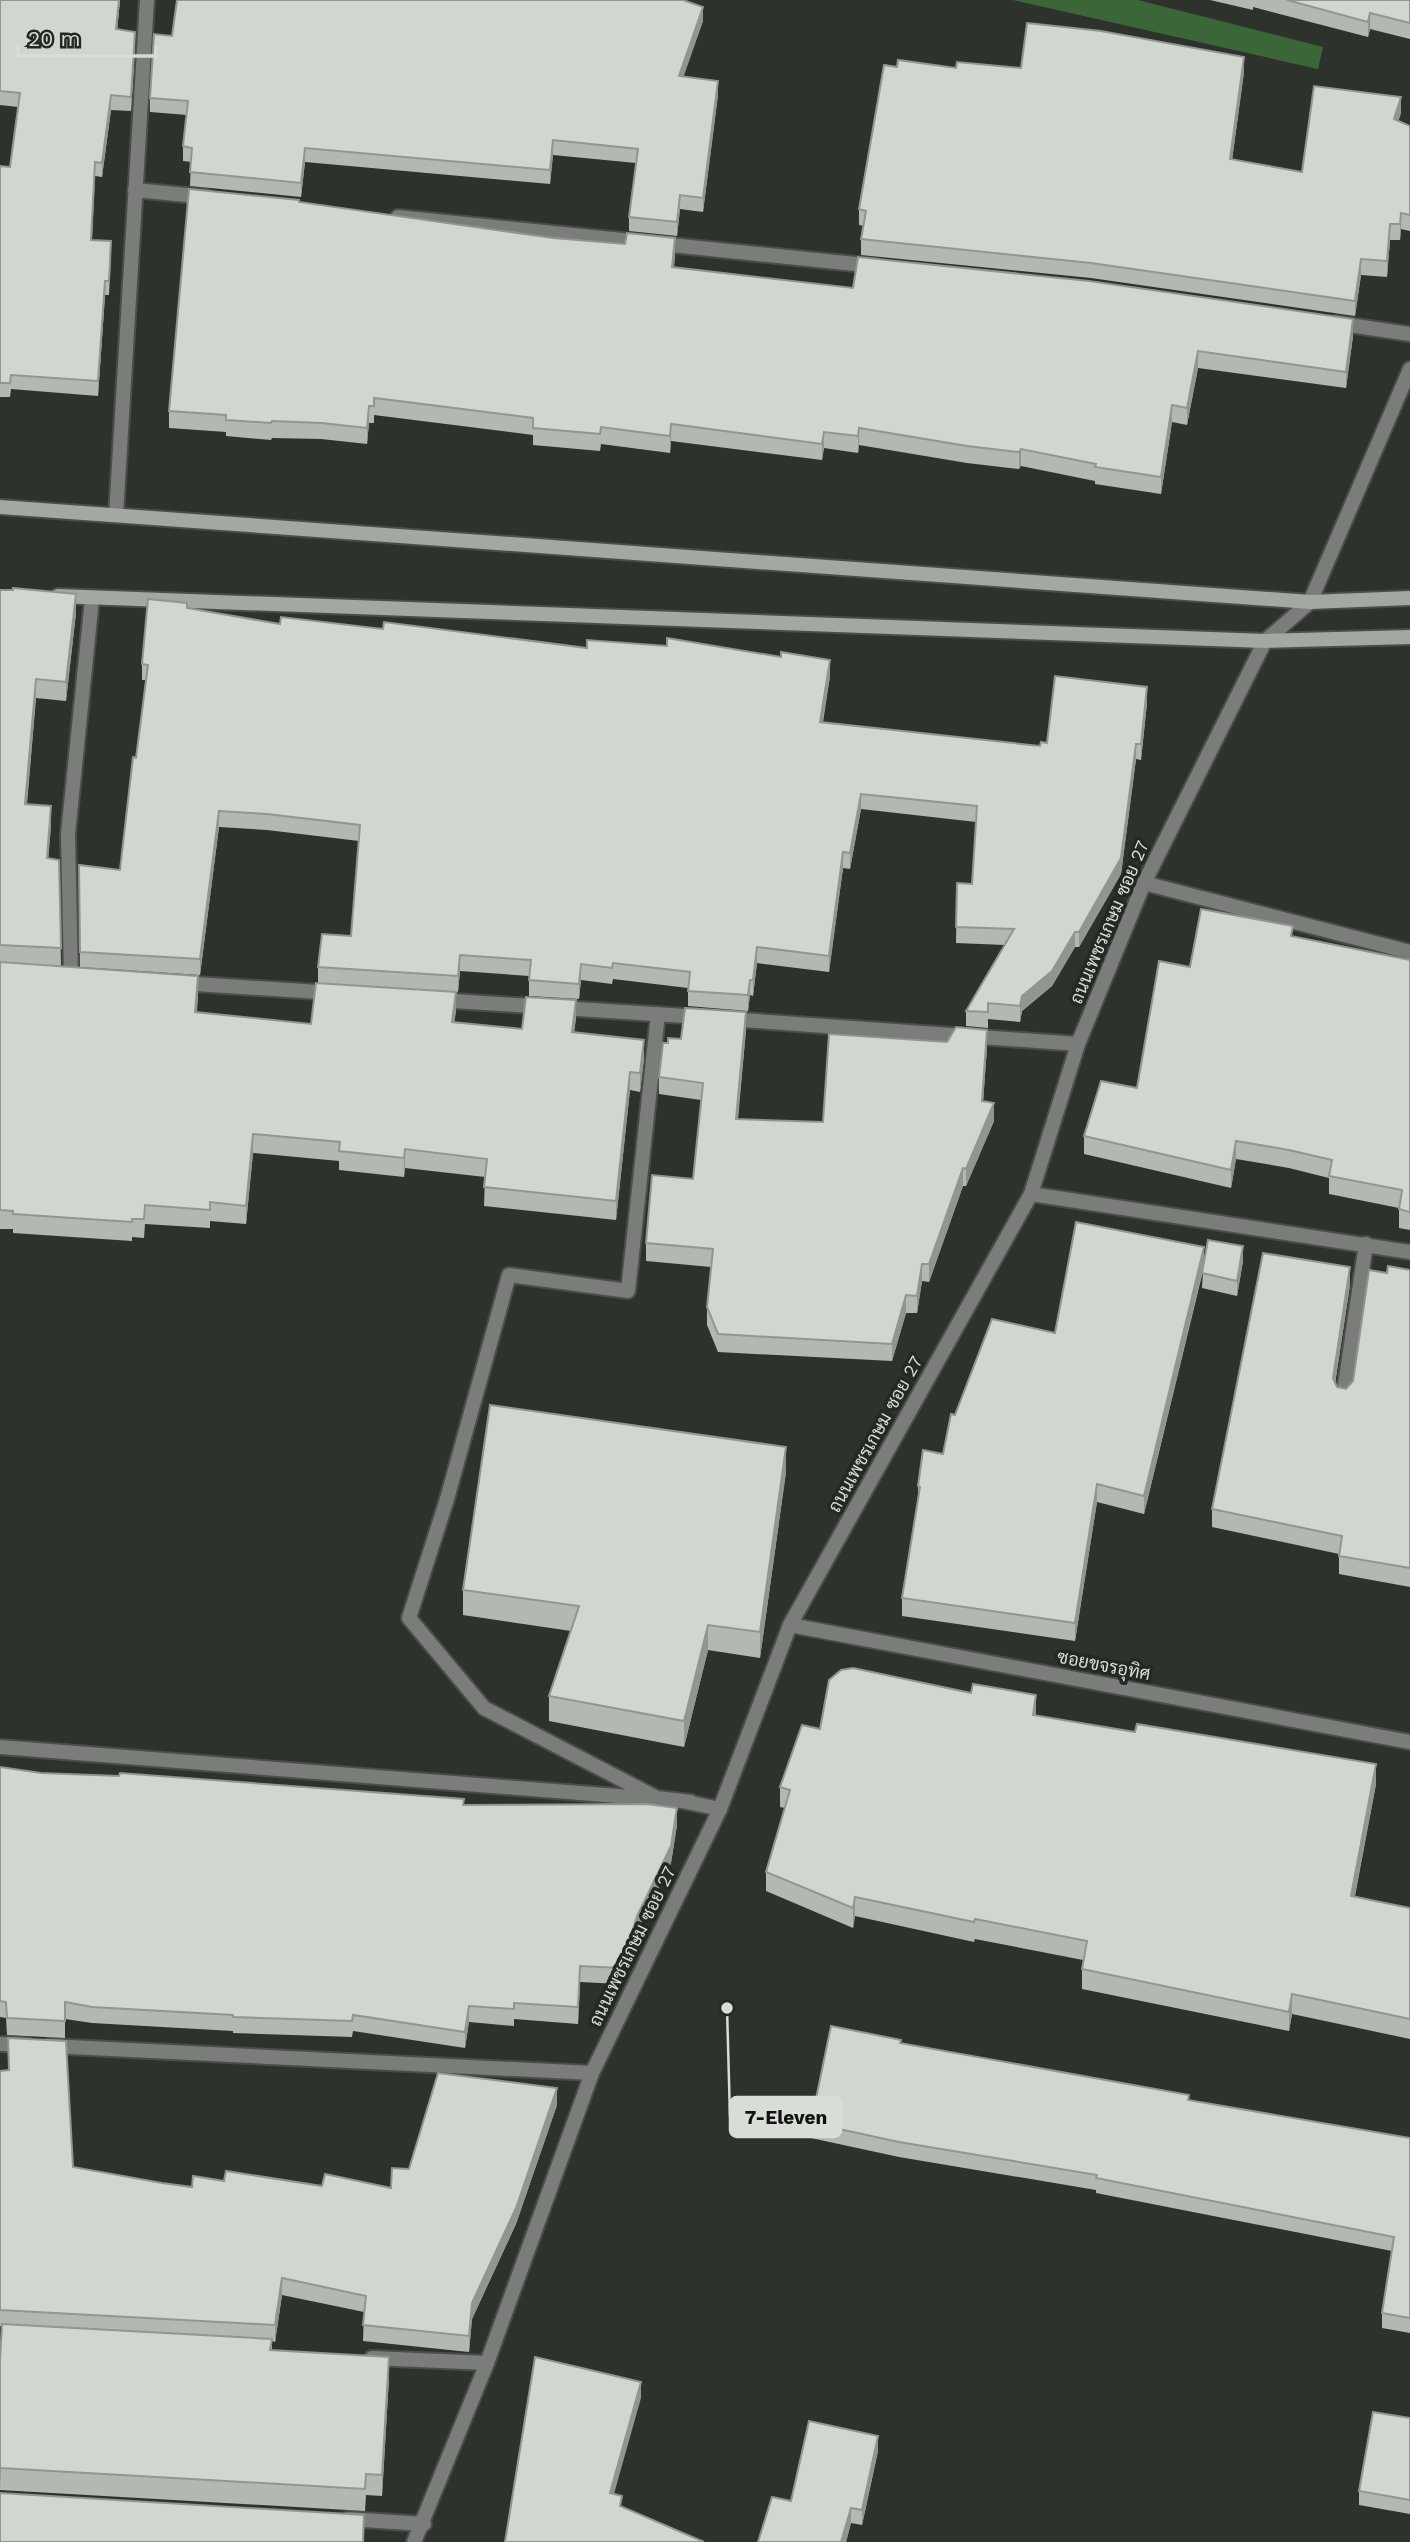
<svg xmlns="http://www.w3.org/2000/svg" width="1410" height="2542" viewBox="0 0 1410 2542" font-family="'Work Sans',Sarabun,sans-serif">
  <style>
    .forest { fill: #3b6638 }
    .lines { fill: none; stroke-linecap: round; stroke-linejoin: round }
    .service-casing { stroke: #494e48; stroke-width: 18 }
    .minor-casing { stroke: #494e48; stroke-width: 18 }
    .tertiary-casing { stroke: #494e48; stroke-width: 18 }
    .secondary-casing { stroke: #494e48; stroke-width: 18 }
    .service { stroke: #7a7d79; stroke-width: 14 }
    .minor { stroke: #7a7d79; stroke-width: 14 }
    .tertiary { stroke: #7a7d79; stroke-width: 14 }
    .secondary { stroke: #a3a8a2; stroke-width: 14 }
    .wall { fill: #b2b9b1 }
    .shaded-wall { fill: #919690 }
    .building { fill: #cfd7ce; stroke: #919690; stroke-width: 2 }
    .labels { text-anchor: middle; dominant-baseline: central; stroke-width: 7; stroke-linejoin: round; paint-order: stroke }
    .street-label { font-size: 18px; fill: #d9ddd8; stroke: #232923 }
    .leader { fill: none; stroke: #d9ddd8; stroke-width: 2.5 }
    .callout-dot { fill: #d9ddd8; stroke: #232923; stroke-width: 2.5 }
    .callout { fill: #d9ddd8; stroke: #d9ddd8; stroke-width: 2.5 }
    .callout-label { font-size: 19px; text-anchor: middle; font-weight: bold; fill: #111 }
  </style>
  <rect width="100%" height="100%" fill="#2d332c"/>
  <path class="forest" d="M1013,0H1138L1323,47L1318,69Z"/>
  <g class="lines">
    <g class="service-casing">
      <path id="service" d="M1031,1194L1410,1252"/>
    </g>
    <g class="minor-casing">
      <path id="minor" d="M135,190L207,197
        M398,217L875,266
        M1336,323L1410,334
        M116,515L147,0
        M1144,883L1410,952
        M71,976L68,834L92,599
        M180,983L334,993
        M438,1000L701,1017
        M658,1014L628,1291L509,1275L447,1499L409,1618L484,1708L657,1798L691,1802
        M728,1019L1078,1044
        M1343,1398L1366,1244
        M790,1625L1410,1742
        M0,1747L655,1799
        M682,1801L720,1809
        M0,2044L27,2045
        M50,2046L592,2073
        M372,2358L487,2363
        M348,2519L424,2524"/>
    </g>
    <g class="tertiary-casing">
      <path id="tertiary" d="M414,2542L487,2363L592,2073L720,1809L790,1625L1031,1194L1078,1044L1144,883L1265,641L1310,602L1410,369"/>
    </g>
    <g class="secondary-casing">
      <path id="secondary" d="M0,507L1310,602L1410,598
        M58,596L1265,641L1410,637"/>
    </g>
    <use href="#service" class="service"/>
    <use href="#minor" class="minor"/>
    <use href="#tertiary" class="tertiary"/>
    <use href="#secondary" class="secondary"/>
  </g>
  <path class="wall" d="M0,0H120L117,30L135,46L131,111L111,110L102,177L95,176L92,240L111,255L109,295H105L98,396L11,389L10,397H0V166L10,167L18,107L0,105Z
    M1210,0H1410V39L1370,29L1368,37L1253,7V10Z
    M703,21L683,76L718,95L703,212L680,209L677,236L629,231V217L636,163L553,155L550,184L305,162L301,197L190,186L191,162L183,161V146L187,115L150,112V98L172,36Z
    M897,67L956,68H1021L1244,72L1232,160L1302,172L1401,113L1398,121L1410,126V231L1401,229L1400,240H1390L1387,277L1361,275L1355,316L1091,278L861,255V239L864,226L859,225V209Z
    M299,202L675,255L674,267L853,288L1353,336L1346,388L1198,368L1187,425L1172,422L1161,494L1095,484V481L1021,466L1019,469L967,463L859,445L858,453L824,448L822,460L671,441L670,453L601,444L600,451L533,445V435L374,415V423H369L367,444L321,439L272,438L271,440L226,436V432L169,428V411Z
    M0,590L76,613L66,701L36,698L27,804L51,825L48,858L59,860L61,966L198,994L197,1012L311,1024L456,1011L454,1022L522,1029L576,1018L574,1032L644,1058L640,1092L630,1090L616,1220L484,1206L485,1177L405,1168L404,1177L339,1170V1161L253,1153L246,1224L210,1221V1228L145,1224L144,1238L132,1237V1241L13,1233V1229H0Z
    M187,608L280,624L383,629L587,648L830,676L823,722L1040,746L1147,703L1141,760L1136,759L1121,874L1079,947H1075L1052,986L1022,1011L1020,1022L988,1019V1028L966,1026V1011L1005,945L956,943L957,883L972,884L976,822L861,809L850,869L843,868L829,972L757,963L753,996L750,995L748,1011L688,1006V988L613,979L612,984L581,980L579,999L529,996V976L460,971L458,992L318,983V967L351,936L359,841L267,830L219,827L200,975L80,967L79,865L120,870L136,758L146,680H142V664Z
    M1293,937L1410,960V1230L1399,1228V1208L1329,1194V1178L1289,1168L1236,1159L1231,1188L1084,1154V1136L1137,1088L1190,967Z
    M746,1030L738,1119L823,1122L987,1047L983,1101L994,1121L966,1186H963L929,1282L922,1281L917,1313H906L892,1361L718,1352L707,1325V1307L711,1267L646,1261V1243L693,1179L701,1100L659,1094V1077L681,1039Z
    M1243,1261L1237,1296L1202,1288L1203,1271L1144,1514L1097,1502L1075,1641L902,1616V1598L918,1500V1486L943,1454L955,1415L1055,1333L1204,1262Z
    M1410,1270V1587L1339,1574V1554L1212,1527V1509L1350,1285L1335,1384L1337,1387L1346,1389L1353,1381L1387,1273Z
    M786,1472L760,1658L708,1650L684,1747L549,1721V1696L571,1631L463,1615V1590Z
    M1036,1715L1376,1784L1355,1896L1410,1908V2039L1292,2014L1289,2031L1082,1989V1969L1083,1960L975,1939L974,1942L855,1916L853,1928L766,1891V1872L785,1808L780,1807V1787L820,1729Z
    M0,1767L41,1773L464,1805L677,1825L671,1863L637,1932L621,1984L580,1982L578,2024L514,2019V2026L469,2022L465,2048L353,2031L352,2037L233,2033V2031L92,2023L65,2019V2038L7,2035L6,2018L0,2017Z
    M8,2038L73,2167L162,2183L192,2187L224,2181L391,2188L409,2169L557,2105L516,2224L472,2319L469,2352L363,2341L364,2312L282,2295L275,2342L272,2341V2350L389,2378L382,2496L366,2495L365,2511L0,2490L2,2327L0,2326V2071L8,2070Z
    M901,2043L1189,2100L1410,2138V2333L1382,2328V2313L1392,2251L1096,2193V2190L899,2157L811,2138V2123Z
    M1410,2418V2514L1359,2505V2491Z
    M878,2451L862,2525L851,2523L846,2542H758L791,2501Z"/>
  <path class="shaded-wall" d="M119,0H120L116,44V29Z
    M703,7V21L679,90V76Z
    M1370,13V29L1368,37V22Z
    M135,32V46L131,111V97Z
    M1244,57V72L1230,175V159Z
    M718,81V95L703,212V198Z
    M111,95V110L102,177V163Z
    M1401,97V113L1394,135V119Z
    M553,140V155L550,184V170Z
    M305,148V162L301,197V183Z
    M680,195V209L677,236V222Z
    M1401,213V229L1400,240V224Z
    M1390,224V240L1387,277V261Z
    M675,238V255L672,284V267Z
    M1361,259V275L1355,316V301Z
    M105,281V295L98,396V381Z
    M1353,319V336L1346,388V372Z
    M1198,351V368L1187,425V408Z
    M1172,405V422L1161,494V477Z
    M369,406V423L367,444V428Z
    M671,424V441L670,453V436Z
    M859,428V445L858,453V436Z
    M824,432V448L822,460V444Z
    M1021,449V466L1019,469V452Z
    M76,594V613L66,701V682Z
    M830,660V676L820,737V722Z
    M36,679V698L25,823V804Z
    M1147,687V703L1141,760V744Z
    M1136,744V759L1121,874L1079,947V932Z
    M861,794V809L850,869V853Z
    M51,806V825L47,877V858Z
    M219,811V827L200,975V959Z
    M843,852V868L829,972V956Z
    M1075,932V947L1052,986L1022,1011L1020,1022V1006L1022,996Z
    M757,947V963L753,996V980Z
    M460,955V971L458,992V976Z
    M581,964V980L579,999V984Z
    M198,976V994L195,1031V1012Z
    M750,980V995L748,1011V995Z
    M456,992V1011L452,1041V1022Z
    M576,1000V1018L572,1051V1032Z
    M746,1012V1030L736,1136V1119Z
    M987,1030V1047L982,1119V1101Z
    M644,1040V1058L640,1092V1073Z
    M630,1072V1090L616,1220V1201Z
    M994,1103V1121L966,1186V1169Z
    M253,1134V1153L246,1224V1206Z
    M1236,1141V1159L1231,1188V1170Z
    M405,1149V1168L404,1177V1158Z
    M963,1168V1186L929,1282V1264Z
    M1243,1246V1261L1237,1296V1281Z
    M1204,1247V1265L1144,1514V1496Z
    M922,1264V1281L917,1313V1296Z
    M1350,1267V1285L1333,1397V1378Z
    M906,1295V1313L892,1361V1344Z
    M786,1447V1472L760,1658V1632Z
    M1097,1484V1502L1075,1641V1623Z
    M708,1625V1650L684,1747V1721Z
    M1036,1695V1715H1033Z
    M1376,1764V1784L1351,1915V1896Z
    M677,1808V1825L671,1863L637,1932L621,1984V1968L637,1916Z
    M855,1897V1916L853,1928V1908Z
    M580,1966V1982L578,2024V2007Z
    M1292,1994V2014L1289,2031V2012Z
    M469,2006V2022L465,2048V2032Z
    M557,2088V2105L516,2224L472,2319L469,2352V2336L472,2303Z
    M282,2278V2295L275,2342V2325Z
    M389,2357V2378L382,2496V2475Z
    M641,2382V2398L610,2508V2493Z
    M878,2436V2451L862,2525V2510Z
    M851,2508V2523L846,2542H841Z"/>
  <path class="building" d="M0,0H119L116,29L135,32L131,97L111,95L102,163L95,162L91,240L111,241L109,281H105L98,381L11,375L10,383H0V166L10,167L20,93L0,91Z
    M177,0H683L703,7L679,76L718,81L703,198L680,195L677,222L629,217L638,149L553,140L550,170L305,148L301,183L190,172L192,148L183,146L188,101L150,98L154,34L172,36Z
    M1287,0H1410V23L1370,13L1368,22Z
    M1027,23L1101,31L1244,57L1230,159L1302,172L1314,86L1401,97L1394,119L1410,126V215L1401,213L1400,224H1390L1387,261L1361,259L1355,301L1091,263L861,239L866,211L859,209L884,65L897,67L898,60L956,68L957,62L1021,68Z
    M189,189L299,200V202L553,238L625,244L627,233L675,238L672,267L853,288L858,257L1089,281L1353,319L1346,372L1198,351L1187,408L1172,405L1161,477L1095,467L1096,464L1021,449L1019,452L967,446L859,428L858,436L824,432L822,444L671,424L670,436L601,427L600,434L533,428V418L374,398V406H369L367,428L321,423L272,421L271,423L226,420V415L169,411Z
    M13,588L76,594L66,682L36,679L25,804L51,806L47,858L59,860L61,948L0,945V590H13Z
    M148,599L187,603V608L280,624L281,617L383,629L384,622L587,648V640L667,646V638L781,657V652L830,660L820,722L1040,746L1041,742L1047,743L1055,676L1147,687L1141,744H1136L1121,858L1079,932H1075L1052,971L1022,996L1020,1006L988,1003V1012L966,1011L1014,929L956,927L957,883L972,884L977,806L861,794L850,853L843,852L829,956L757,947L753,980H750L748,995L688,991L690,972L613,963L612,968L581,964L579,984L529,980L531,960L460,955L458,976L318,967L322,934L351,936L360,825L267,814L219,811L200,959L80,952L79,865L120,870L133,757L136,758L148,665L142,664Z
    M1201,909L1293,926L1291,936L1410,960V1212L1399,1209L1402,1190L1329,1176L1332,1160L1289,1150L1236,1141L1231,1170L1084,1136L1101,1081L1137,1088L1159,961L1190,967Z
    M0,962L198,976L195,1012L311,1024L316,983L456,992L452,1022L522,1029L526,997L576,1000L572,1032L644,1040L640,1073L630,1072L616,1201L484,1187L487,1159L405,1149L404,1158L339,1151L340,1142L253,1134L246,1206L210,1202V1210L145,1205L144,1219H132V1222L13,1214V1211L0,1210Z
    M685,1008L746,1012L736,1119L823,1122L829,1034L947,1042L956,1027L987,1030L982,1101L994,1103L966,1169L963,1168L929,1264H922L917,1296L906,1295L892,1344L718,1334L707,1307L713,1249L646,1243L652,1175L693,1179L703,1083L659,1077L663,1043H668V1038L681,1039Z
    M1076,1222L1204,1247L1144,1496L1097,1484L1075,1623L902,1598L920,1487L918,1486L923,1450L943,1454L951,1414L955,1415L992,1319L1055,1333Z
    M1208,1240L1243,1246L1237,1281L1202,1273Z
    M1263,1253L1350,1267L1333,1378L1337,1387L1346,1389L1353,1381L1369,1270L1387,1273L1388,1266L1410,1270V1568L1339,1556L1342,1536L1212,1509Z
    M490,1405L786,1447L760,1632L708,1625L684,1721L549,1696L579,1606L463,1590Z
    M853,1668L971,1693L973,1684L1036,1695L1033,1715L1135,1732L1137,1724L1376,1764L1351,1896L1410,1908V2019L1292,1994L1289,2012L1082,1969L1087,1941L975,1919L974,1922L855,1897L853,1908L766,1872L790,1790L780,1787L802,1725L820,1729L829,1680L841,1670Z
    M0,1767L41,1773L119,1776L120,1773L464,1799L463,1805L647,1804L677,1808L671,1846L637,1916L621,1968L580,1966L578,2007L514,2003V2009L469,2006L465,2032L353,2015L352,2021L233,2017V2015L92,2007L65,2002V2021L7,2018L6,2002L0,2001Z
    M831,2026L901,2040L900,2043L1189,2095L1188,2100L1410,2138V2318L1382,2313L1394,2237L1096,2178L1097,2175L899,2142L811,2123Z
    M8,2038L66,2041L73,2167L162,2183L192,2187L193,2176L224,2181L226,2171L322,2186L325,2174L391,2188L392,2168L409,2169L438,2073L557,2088L516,2208L472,2303L469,2336L363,2325L366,2296L282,2278L275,2325L0,2310V2071L9,2070Z
    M2,2324L272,2339L270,2350L389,2357L382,2475L366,2474L365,2489L0,2468V2361Z
    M535,2357L641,2382L610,2493L622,2496L620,2506L704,2542H505Z
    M1373,2412L1410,2418V2500L1359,2491Z
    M809,2421L878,2436L862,2510L851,2508L841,2542H758L772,2497L791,2501Z
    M0,2493L364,2515L363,2542H0Z"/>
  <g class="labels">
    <g class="street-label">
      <text transform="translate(1109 922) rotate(-67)">ถนนเพชรเกษม ซอย 27</text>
      <text transform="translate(875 1434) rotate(-61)">ถนนเพชรเกษม ซอย 27</text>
      <text transform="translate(1104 1665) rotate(11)">ซอยขจรอุทิศ</text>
      <text transform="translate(632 1946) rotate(-64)">ถนนเพชรเกษม ซอย 27</text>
    </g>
  </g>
  <path class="leader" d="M727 2008L730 2117"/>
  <circle class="callout-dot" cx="727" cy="2008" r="7"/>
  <rect class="callout" x="730" y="2097" width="111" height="40" rx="7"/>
  <g class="callout-label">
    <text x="786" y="2124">7-Eleven</text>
  </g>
  <path d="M18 46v10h138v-10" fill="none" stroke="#d9ddd8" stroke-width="3.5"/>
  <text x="28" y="46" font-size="21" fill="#d9ddd8" stroke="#232923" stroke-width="5" paint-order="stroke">20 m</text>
</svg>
